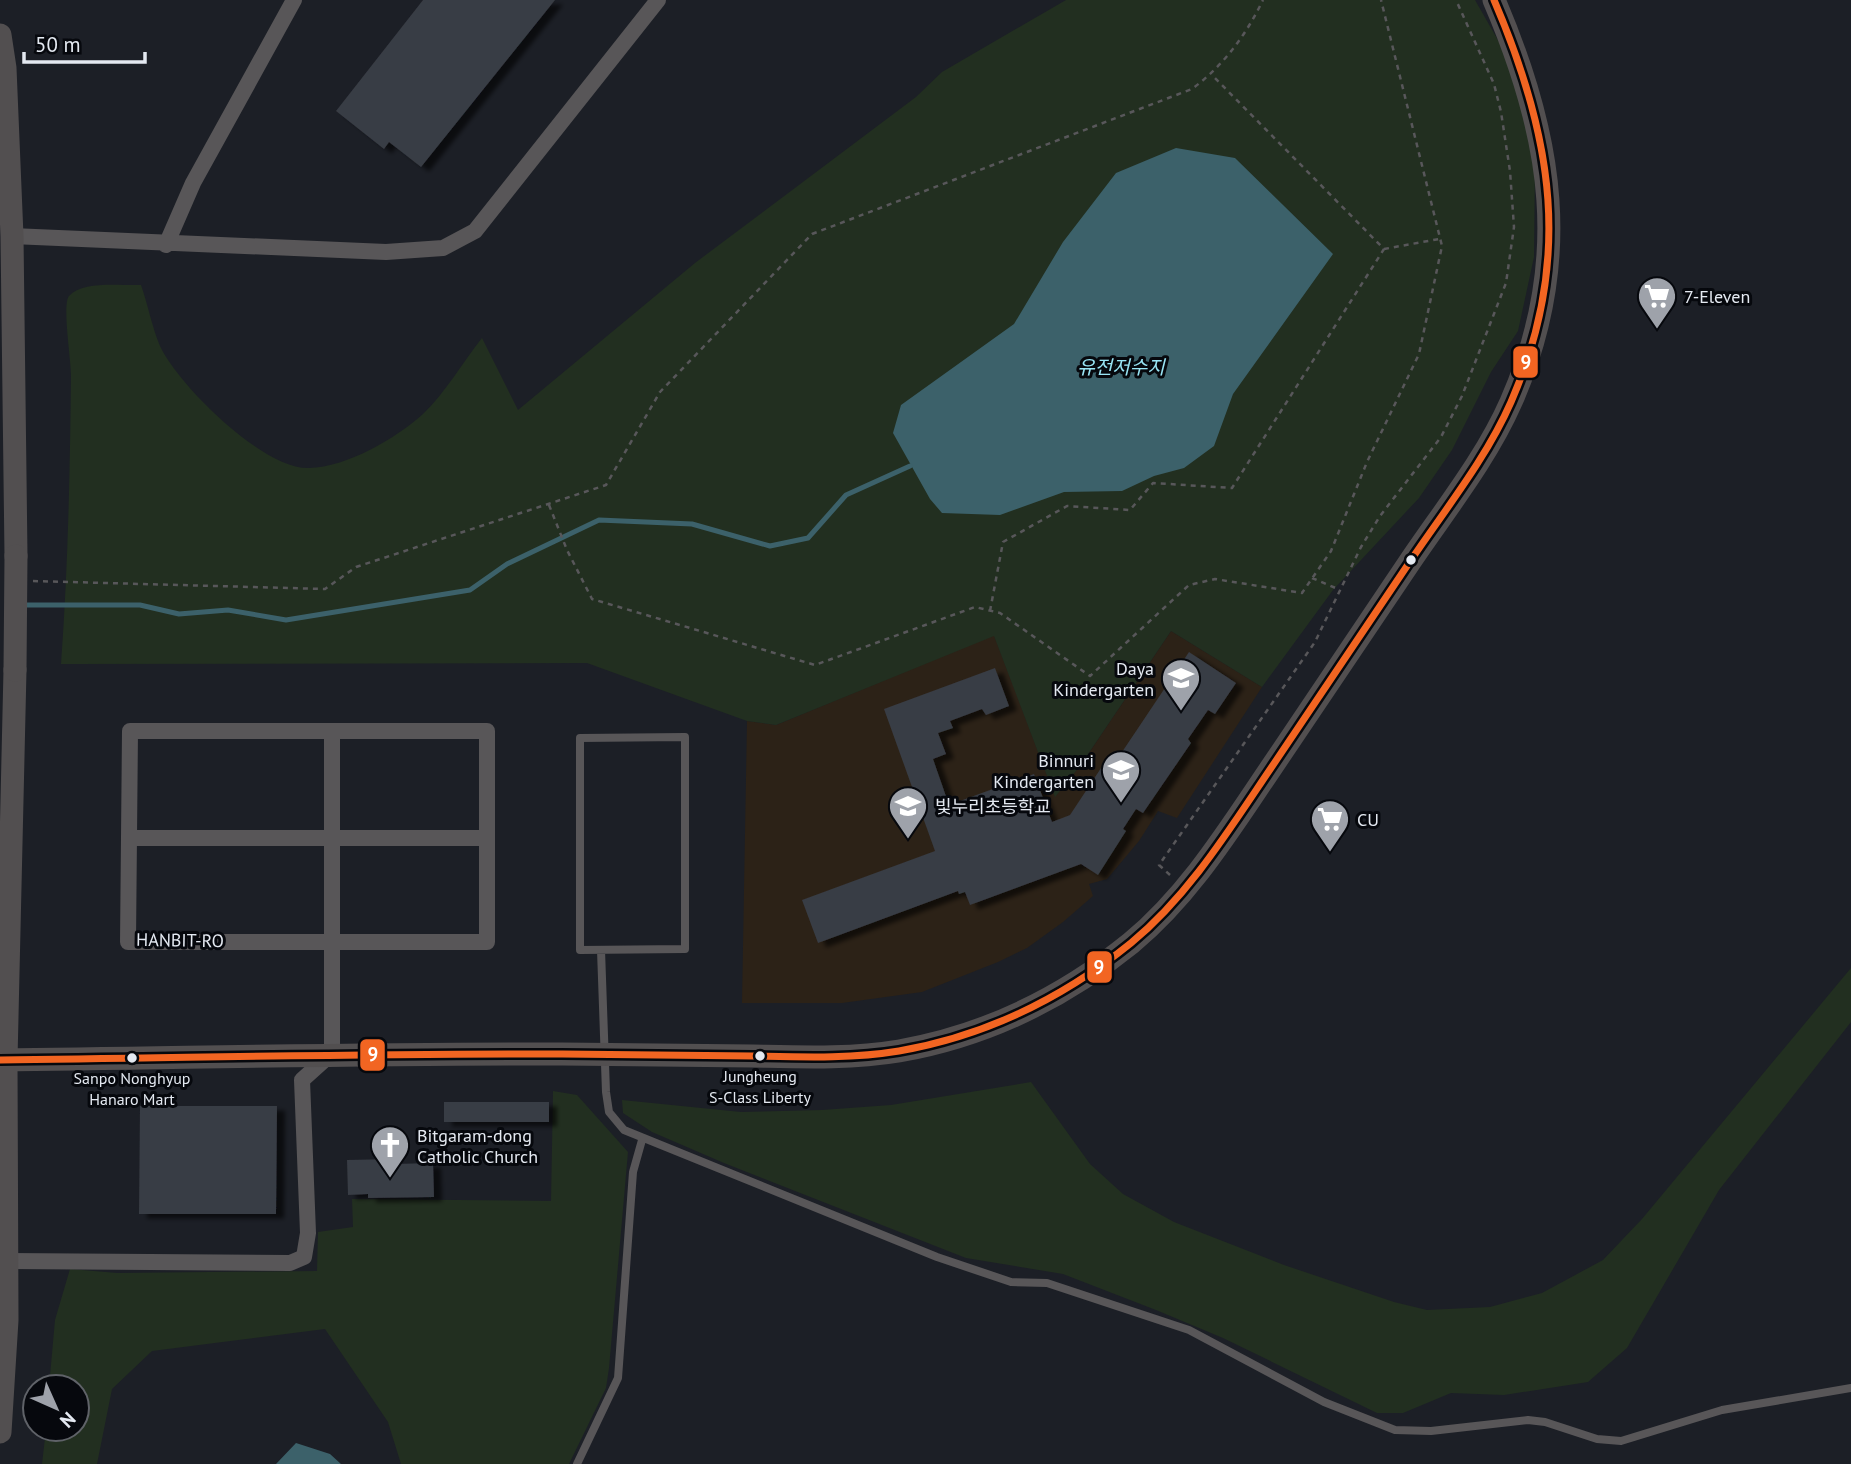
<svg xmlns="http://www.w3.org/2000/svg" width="1851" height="1464" viewBox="0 0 1851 1464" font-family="'PT Sans','Noto Sans KR',sans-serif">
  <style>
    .education { fill: #2c2217 }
    .green { fill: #222f20 }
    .water { fill: #3c616a }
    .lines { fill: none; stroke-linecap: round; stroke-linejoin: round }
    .stream { stroke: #3c616a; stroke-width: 5 }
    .building { fill: #383c44; filter: url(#shadow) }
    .path { stroke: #58575a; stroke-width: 2.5; stroke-dasharray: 5 5; stroke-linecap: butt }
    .lane { stroke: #585658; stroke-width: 8 }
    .street { stroke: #585658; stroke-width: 16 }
    .secondary { stroke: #524f50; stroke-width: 23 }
    .secondary-bridge { stroke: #524f50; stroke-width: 23 }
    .bus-1-casing { stroke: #06080d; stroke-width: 12 }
    .bus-1 { stroke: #f26522; stroke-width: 7 }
    .bus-dot { fill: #e4e9f1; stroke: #06080d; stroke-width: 2.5 }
    .labels { text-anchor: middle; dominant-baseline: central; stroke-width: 6; stroke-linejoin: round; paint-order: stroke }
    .bus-label { font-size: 16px; fill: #e4e9f1; stroke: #06080d }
    .poi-label { font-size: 18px; fill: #e4e9f1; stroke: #06080d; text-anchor: start }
    .street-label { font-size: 18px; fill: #e4e9f1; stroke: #06080d }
    .water-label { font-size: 19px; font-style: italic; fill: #99e5f5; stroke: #06080d }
    .line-badge { stroke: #06080d; stroke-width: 2.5 }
    .badge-label { font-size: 19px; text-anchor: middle; font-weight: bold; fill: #fff }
  </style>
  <defs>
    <filter id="shadow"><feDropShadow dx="8" dy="4.5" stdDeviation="2" flood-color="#0009"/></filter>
  </defs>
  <rect width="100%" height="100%" fill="#1c1f26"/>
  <path class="education" d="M1171,631L1262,687L1177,818L1158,811L1139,841L1107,879L1089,884L1093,896L1063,922L1027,948L998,962L922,992L842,1003H742L747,721L776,725L994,635L1055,796L1080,766Z"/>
  <path class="green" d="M1066,0H1475L1499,42L1522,95L1535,162L1534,257L1518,331L1491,372L1452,450L1419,498L1333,590L1262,687L1171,631L1080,766L1055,797L994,636L776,725L747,721L587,663L61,664C68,568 70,472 71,375C71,359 62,305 69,296C83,280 122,286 141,285C148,305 152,327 160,346C178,385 264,470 309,468C347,467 395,439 423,414C445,393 463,362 482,338L518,410L695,263L916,97L942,72Z
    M1851,968V1022L1719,1190L1627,1348L1588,1382L1504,1395L1451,1393L1403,1413H1377L1223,1338L1156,1310L1063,1274L966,1258L724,1163L652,1132L623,1113L622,1100L741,1112L822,1110L891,1105L1031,1082L1090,1164L1123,1194L1174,1222L1284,1265L1394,1302L1427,1310L1490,1307L1542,1293L1603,1260L1642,1219Z
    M553,1091L577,1095L628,1152L609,1368L606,1388L569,1464H401L388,1422L325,1329L152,1351L112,1389L97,1464H42L46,1429H77V1387H49L55,1320L70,1269L117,1273L317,1271L318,1232L353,1227L352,1199L551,1201Z"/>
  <path class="water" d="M1176,148L1235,158L1333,254L1233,394L1214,446L1184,468L1154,476L1122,491L1064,492L1000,515L942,513L930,499L893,433L901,405L1014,324L1063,242L1116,173Z
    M296,1443L330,1454L341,1464H276Z"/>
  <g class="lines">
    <path class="stream" d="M21,605H140L179,614L228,610L286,620L470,590L507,564L599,520L692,524L770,546L808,538L846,495L910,466"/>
  </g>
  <path class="building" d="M423,0H555L421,167L389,142L384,149L336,111Z
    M1189,652L1236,683L1215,714L1208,710L1188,739L1191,743L1143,813L1136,809L1123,829L1126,831L1098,875L1081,864L970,905L965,892L959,894L958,891L818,943L802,900L935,851L884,709L995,668L1009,706L986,715L982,709L950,721L953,728L938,733L946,754L933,759L949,805L1034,774L1052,822L1070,815L1107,759L1114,764Z
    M444,1102H549V1122H444Z
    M140,1106H277L276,1214H139Z
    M394,1159L395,1164L433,1163L434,1197L368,1198V1194L348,1195L347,1160Z"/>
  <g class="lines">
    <path class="path" d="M1384,249L1439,239
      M549,505L567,550L592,599L815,665L975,607L1000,613L1090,676L1189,585L1215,579L1302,593L1331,551L1367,462L1419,354L1442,246L1381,0
      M1312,578L1338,589
      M33,581L325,589L356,567L606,485L660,392L812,234L1192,89C1224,65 1246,35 1263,0
      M990,611L1003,542L1067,506L1130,510L1153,483L1232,488L1384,249L1212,75
      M1170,875L1159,865L1315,642L1361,547L1380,516L1441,437L1462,396L1506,283L1514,227L1510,171L1501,112L1494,84L1456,0"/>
    <path class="lane" d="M685,737V949L580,950V738Z
      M601,950L606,1092L609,1112L624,1130L937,1257L1011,1282L1047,1283L1189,1330L1324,1402L1395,1430L1431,1431L1528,1420L1545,1422L1597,1439L1621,1441L1722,1410L1851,1388
      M577,1464L618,1378L633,1172L642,1140"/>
    <path class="street" d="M12,236L386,252L443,248L475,231L658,0
      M166,245L193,183L294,0
      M130,731H487V942H128Z
      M129,838H487
      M7,1261L290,1263L304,1257L308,1233L302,1080L332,1053V731"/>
    <path class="secondary" d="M0,35L5,68L12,236L16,556
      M0,1060C187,1058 375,1053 562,1054C626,1055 689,1055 753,1056C801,1057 851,1059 899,1051C985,1036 1063,998 1131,943C1189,895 1229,830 1271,768C1317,700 1363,632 1409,563C1444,511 1486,459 1511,402C1573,261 1553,137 1494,0
      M0,1432L7,1320L6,1060L15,670"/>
    <path class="secondary-bridge" d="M15,670L16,556"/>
    <g class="bus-1-casing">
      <path id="bus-1" d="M0,1060C187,1058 375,1053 562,1054C626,1055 689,1055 753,1056C801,1057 851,1059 899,1051C985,1036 1063,998 1131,943C1189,895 1229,830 1271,768C1317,700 1363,632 1409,563C1444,511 1486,459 1511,402C1573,261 1553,137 1494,0"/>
    </g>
    <use href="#bus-1" class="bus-1"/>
  </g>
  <defs>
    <g id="supermarket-pin" transform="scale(2.0125)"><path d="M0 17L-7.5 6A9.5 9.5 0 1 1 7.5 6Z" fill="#9ea2aa" stroke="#06080d"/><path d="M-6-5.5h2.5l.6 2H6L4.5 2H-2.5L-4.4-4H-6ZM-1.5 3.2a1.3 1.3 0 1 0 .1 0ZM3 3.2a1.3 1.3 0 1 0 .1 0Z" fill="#fff"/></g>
    <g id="school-pin" transform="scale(2.0125)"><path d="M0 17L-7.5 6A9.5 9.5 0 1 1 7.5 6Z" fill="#9ea2aa" stroke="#06080d"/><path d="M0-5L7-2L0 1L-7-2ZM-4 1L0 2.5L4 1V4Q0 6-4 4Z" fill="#fff"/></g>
    <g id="church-pin" transform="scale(2.0125)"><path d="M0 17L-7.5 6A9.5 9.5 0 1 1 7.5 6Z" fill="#9ea2aa" stroke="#06080d"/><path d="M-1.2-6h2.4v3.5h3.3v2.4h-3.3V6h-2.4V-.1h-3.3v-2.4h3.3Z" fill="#fff"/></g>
  </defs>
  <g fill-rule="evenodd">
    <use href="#supermarket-pin" x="1657" y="296"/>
    <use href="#school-pin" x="1181" y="678"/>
    <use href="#school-pin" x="1121" y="770"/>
    <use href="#school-pin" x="908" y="806"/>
    <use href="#supermarket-pin" x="1330" y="819"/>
    <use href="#church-pin" x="390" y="1145"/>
  </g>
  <g class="bus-dot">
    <circle cx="1411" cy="560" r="6"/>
    <circle cx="760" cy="1056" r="6"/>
    <circle cx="132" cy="1058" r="6"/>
  </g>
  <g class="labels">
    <g class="bus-label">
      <text x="760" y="1076">Jungheung<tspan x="760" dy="21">S-Class Liberty</tspan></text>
      <text x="132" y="1078">Sanpo Nonghyup<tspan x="132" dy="21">Hanaro Mart</tspan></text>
    </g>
    <g class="poi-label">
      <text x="1684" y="296">7-Eleven</text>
      <text x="1154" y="668" text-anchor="end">Daya<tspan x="1154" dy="21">Kindergarten</tspan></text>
      <text x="1094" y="760" text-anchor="end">Binnuri<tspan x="1094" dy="21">Kindergarten</tspan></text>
      <text x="935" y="806">빛누리초등학교</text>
      <text x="1357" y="819">CU</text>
      <text x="417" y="1135">Bitgaram-dong<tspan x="417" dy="21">Catholic Church</tspan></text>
    </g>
    <g class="street-label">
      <text transform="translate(180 940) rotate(1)">HANBIT-RO</text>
    </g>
    <g class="water-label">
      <text x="1121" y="367">유전저수지</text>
    </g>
  </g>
  <g class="line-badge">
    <rect x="1512" y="345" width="27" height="34" rx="7" fill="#f26522"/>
    <rect x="1086" y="950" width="27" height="34" rx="7" fill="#f26522"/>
    <rect x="359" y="1038" width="27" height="34" rx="7" fill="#f26522"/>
  </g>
  <g class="badge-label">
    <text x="1526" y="369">9</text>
    <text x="1099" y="974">9</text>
    <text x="373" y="1061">9</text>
  </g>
  <g transform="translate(56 1408) rotate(135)"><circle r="33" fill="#06080d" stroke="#5f6268" stroke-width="2"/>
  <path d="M0-5L12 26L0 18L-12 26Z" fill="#9ea2aa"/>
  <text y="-10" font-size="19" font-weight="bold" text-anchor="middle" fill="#e4e9f1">N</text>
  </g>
  <path d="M24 52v10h121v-10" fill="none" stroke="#e4e9f1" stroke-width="3.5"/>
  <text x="35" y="52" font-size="21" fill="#e4e9f1" stroke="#06080d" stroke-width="5" paint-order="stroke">50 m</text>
</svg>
